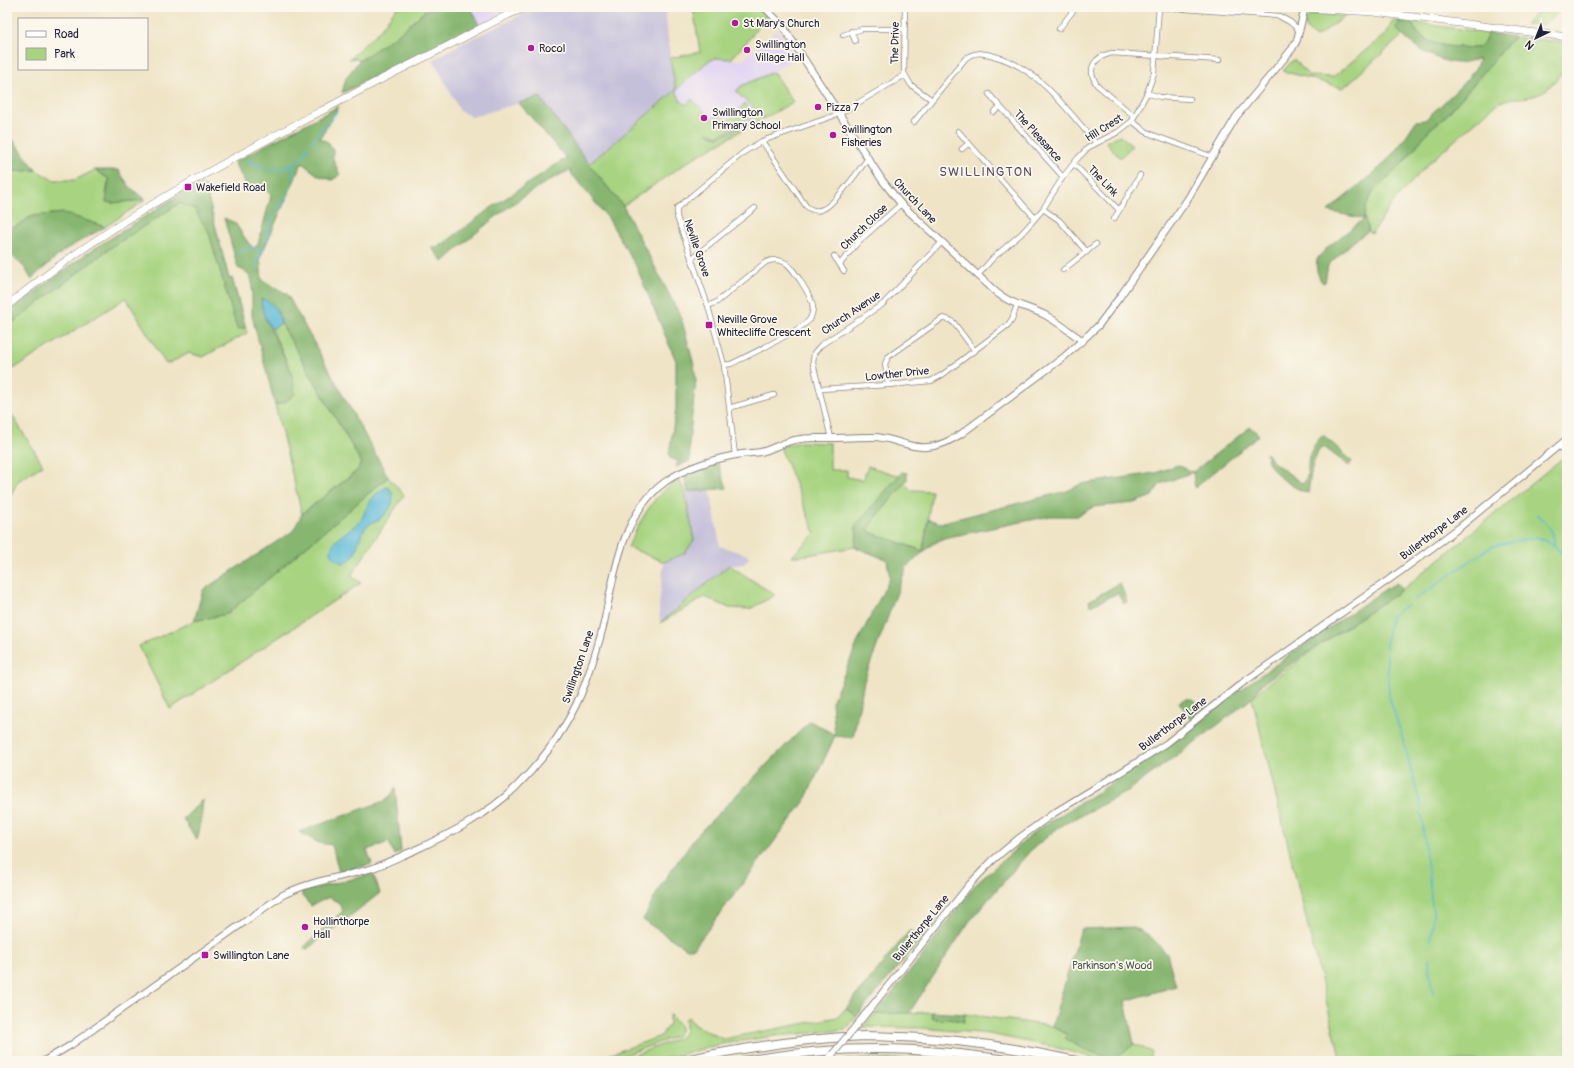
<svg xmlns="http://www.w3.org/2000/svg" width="1574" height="1068" viewBox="0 0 1574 1068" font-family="Pangolin,sans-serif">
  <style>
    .built { fill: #e2d4f3 }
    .industrial { fill: #c5c0da }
    .green { fill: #a8d481; stroke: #657b5e }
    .forest { fill: #86b66f; stroke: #546c55 }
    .water { fill: #58b9d7; stroke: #3d6e89 }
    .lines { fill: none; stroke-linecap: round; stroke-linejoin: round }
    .stream { stroke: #58b9d7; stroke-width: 1.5 }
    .street-casing { stroke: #888380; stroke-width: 6 }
    .secondary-casing { stroke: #888380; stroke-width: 8 }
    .primary-casing { stroke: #888380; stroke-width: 8 }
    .highway-casing { stroke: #888380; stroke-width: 10 }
    .street { stroke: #fff; stroke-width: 4.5 }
    .secondary { stroke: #fff; stroke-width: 6 }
    .primary { stroke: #fff; stroke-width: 7 }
    .highway { stroke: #fff; stroke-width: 8 }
    .secondary-bridge-casing { stroke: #888380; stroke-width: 8; stroke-linecap: butt }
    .secondary-bridge { stroke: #fff; stroke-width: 6 }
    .poi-dot { fill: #b5179e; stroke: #fbf7ec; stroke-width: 1.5 }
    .labels { text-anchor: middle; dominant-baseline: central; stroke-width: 3.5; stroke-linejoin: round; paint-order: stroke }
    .poi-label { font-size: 11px; fill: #22223b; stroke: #fbf7ec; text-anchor: start }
    .street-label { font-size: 11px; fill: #22223b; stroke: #fbf7ec }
    .park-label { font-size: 11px; fill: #4a5750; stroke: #fbf7ec }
    .quarter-label { font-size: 13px; letter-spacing: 1px; fill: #594b66; stroke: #fbf7ec }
  </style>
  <rect width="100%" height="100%" fill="#fbf7ec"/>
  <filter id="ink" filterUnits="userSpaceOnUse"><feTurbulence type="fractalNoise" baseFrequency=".025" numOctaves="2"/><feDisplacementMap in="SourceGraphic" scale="8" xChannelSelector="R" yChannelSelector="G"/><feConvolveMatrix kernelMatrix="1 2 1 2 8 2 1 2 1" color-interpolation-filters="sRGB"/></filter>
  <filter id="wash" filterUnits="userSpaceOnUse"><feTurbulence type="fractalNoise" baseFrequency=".012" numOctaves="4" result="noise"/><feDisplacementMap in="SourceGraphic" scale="16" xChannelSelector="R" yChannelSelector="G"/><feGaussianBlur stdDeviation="0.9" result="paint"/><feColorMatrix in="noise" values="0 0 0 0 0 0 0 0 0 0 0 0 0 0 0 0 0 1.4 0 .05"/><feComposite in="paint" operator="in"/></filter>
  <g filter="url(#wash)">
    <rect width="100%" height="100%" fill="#efe4c6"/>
    <path class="built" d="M471,7H518L479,25Z
      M777,30L797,57L773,72L793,102L695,157L623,206L676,90L707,62L715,58L724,57L741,61Z"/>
    <path class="industrial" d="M543,7H665L670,58L676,90L589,164L540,97L472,117L460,111L433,60L459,45L523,14Z
      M710,489L720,546L750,556L744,564L729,566L660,623L659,606L664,562L685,553L694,540L685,492Z"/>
    <path class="green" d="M397,7H424L425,11L397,35L359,61L356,58L349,59L379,31Z
      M693,7H757L766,15L750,38L731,59L715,58L707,62L676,90L680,100L686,105L692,99L717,124L719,122L714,117L718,113L722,116L720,118L722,120L724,118L728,121L744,104L751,110L748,118L739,125L740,126L717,136L707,132L710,135L718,137C732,131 751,128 754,110L764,118L695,157L623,206L589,164L676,90L670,58L700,52Z
      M1544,7H1565L1543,25L1525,24Z
      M1314,14L1345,16L1316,37C1307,31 1298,20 1314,14Z
      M1392,21H1400L1396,28L1403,35L1343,88L1283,71L1294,59L1309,76L1333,77L1387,33Z
      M1411,22L1488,33L1484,42L1478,48C1458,47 1432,48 1418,33C1415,30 1413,25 1411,22Z
      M1514,37L1567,43V67C1558,77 1547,93 1534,96C1518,100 1511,95 1495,105L1429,163L1395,200L1372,233L1368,231V227L1364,218L1366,207L1373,192L1403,163L1429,130L1445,117Z
      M773,72L793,102L765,118L736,92L741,86Z
      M1120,135L1132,146L1120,158L1106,142Z
      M36,170L53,180H75L95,170L109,179L106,193L112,203L145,200L105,227L64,213L32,216L15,227H7V175L10,172Z
      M206,186L208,198L229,279L232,278L247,333L203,357L189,353L170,363H165L126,298L7,373V327L110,248Z
      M281,323L361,462L358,470L302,514L275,405L285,402L291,371L272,329Z
      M7,407L43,465L18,481L7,502Z
      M800,442L830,443V470H847V477L863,480L868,466L899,476L855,526L857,535L855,547L801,556H792L815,533L780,447Z
      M1565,456L1567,459V1061H1341L1252,698L1265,686L1318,646L1403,589Z
      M388,477L404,495L351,576L361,583L170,709L139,646L194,621L227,614Z
      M679,480L685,492L694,540L685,553L664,562L628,547C640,522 653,493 679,480Z
      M905,483L911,490L932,491L923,551L872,533L868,530L870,525Z
      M729,565L775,595L750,609L729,608L705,597L660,623Z
      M846,1008L857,1016L845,1030L774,1036L722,1044L654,1061H619L679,1038C686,1033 686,1029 684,1020L688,1017L694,1025L723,1039L838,1017Z
      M932,1012V1018L942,1020L950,1018L964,1022L965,1014L1052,1026L1068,1035L1065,1038L1119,1055L1134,1044L1152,1052L1150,1061H1104L1054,1047L989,1034L922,1028L863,1027L875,1014Z
      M669,1014L680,1025V1031L676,1036L609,1061H592L661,1036L669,1024Z
      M862,1059H921L939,1061H832Z"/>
    <path class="forest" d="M430,7H471L479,25L342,93L346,78L359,61L397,35Z
      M1400,21L1411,22C1413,25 1415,30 1418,33C1432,48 1458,47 1478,48L1484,42L1488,33L1514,37L1445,117L1429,130L1403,163L1373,192L1366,207L1364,218L1368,227V231L1353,242L1328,265L1325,282L1323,283C1318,278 1315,267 1317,260C1321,250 1354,227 1364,219L1328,211L1382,166L1400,145L1416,121L1425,120C1438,107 1477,75 1479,59C1473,60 1467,62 1461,63C1440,64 1408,45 1396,28Z
      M540,97L589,164L623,206L681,317L694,365L696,380L689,442L690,461L676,467L678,461L670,458L669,454L676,408V361L636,266L608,218L571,173L570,170C522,192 482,227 443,262L431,247H437L446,242L488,210L566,158L519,103Z
      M339,106L320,138L329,143L333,150V159L340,175L332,180L319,176L302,163L260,258L262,280L287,294L388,477L227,614L194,621L203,590L293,531L302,514L358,470L361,462L281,323L277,311L265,318L291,371L295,394L285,402L275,405L252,316V280L245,271L238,268L224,218L235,223L249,244L254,248L258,244L271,196L268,191L251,190L245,183L234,162Z
      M7,132L36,170L10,172L7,175Z
      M95,170H118L130,187L145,200L112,203L106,202L109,179Z
      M199,182L206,186L208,198L229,279L232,278L246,328L237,329L208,230L200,219L195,209L185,206L180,203L110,248L7,327V312L86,254Z
      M64,213L105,227L66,249L31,279L25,268L7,251V232L32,216Z
      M1250,427L1259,435L1195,488L1193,472L1160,484L1152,496L1134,503L1093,507L1077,516H1050L944,538L931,545L906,568L864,681L853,738L835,736L804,802L694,948L687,949L643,920L661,885L695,837L810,721L835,735L832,702L860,637L890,578L887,560L855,547L857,535L855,526L902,472L907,473V480L870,525L868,530L872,533L923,551L928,519L940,523L1067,491L1081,484L1155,473L1178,465L1193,472Z
      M1323,435L1352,461L1349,466L1324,447H1321C1311,462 1311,475 1308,493C1292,488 1267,471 1266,453L1273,462L1303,484C1310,477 1307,465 1309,457C1312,448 1316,442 1323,435Z
      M718,463L727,488L688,492L685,477L687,474Z
      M1120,583L1127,602L1123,603L1118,593L1090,606L1089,601Z
      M1397,583L1403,589L1264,682L1252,698L1206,734L1128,791L1059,827L1030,851L969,922L909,1013L875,1014L920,959L975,885L1038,829L1106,787L1181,736L1249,683L1387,588Z
      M1185,699H1192L1207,708L1191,720L1179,702Z
      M395,787L401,851L394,855L389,842L367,850L372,864L339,872L332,845L319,843L299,832L384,801L392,794Z
      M203,799L201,823L197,840L183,819Z
      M373,874L380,893L306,950L304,947L343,911L339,903L329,897L311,906L302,896V891Z
      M938,919L857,1016L846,1008L910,930L914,933Z
      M1134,927L1150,936L1167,954L1176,986L1125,1001L1134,1044C1130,1047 1124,1053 1118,1055C1103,1060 1077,1047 1065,1038L1068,1035L1052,1026L1081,929Z
      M932,1012L965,1014L964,1022L950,1018L942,1020L932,1018Z"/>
    <path class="water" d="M261,299C274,301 278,312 281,323L272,329C265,320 262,311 261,299Z
      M387,487L390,489C397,500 390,511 381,518C374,523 368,523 364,530C356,541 359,559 343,563C339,562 336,560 333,556C323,544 352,529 359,522C362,519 364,514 366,509C370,499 378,491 387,487Z"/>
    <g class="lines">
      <path class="stream" d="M312,143C318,130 329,123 337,111
        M247,160L270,170L282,169L293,164
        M238,254C247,248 249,244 259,251L261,250C267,243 265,235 270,229C270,217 277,209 284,201C292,191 294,176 293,164L304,156L308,147
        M256,269V262L260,256L261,250
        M1537,514C1547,525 1555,530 1554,545
        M1414,600L1492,546L1537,537L1554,545L1566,558
        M1407,605L1391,616L1386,643L1389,696L1401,733L1420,803L1433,913L1431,941
        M1429,958V968L1433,994"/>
    </g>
  </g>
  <g filter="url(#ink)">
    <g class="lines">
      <g class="street-casing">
        <path id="street" d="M905,7L904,73L911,85L932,100
          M1158,7L1279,16L1290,22L1300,31
          M1059,29L1076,7
          M851,31L855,41
          M843,35L862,29H904
          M1147,93L1160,97L1190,99
          M989,94L1063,177
          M994,112L1000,107
          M1134,116L1097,85C1086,68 1094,57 1112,53L1219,60
          M1132,121L1145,131L1153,135L1213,157
          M914,122L965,59C974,51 983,53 994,56C1039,68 1067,110 1096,143
          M958,131L1035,218
          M762,141L806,206C811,210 817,212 823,209C834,205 860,169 868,158
          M962,149L969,143
          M1074,164L1119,210
          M1043,209L1059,220L1087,252
          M1114,219L1140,175
          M834,256L844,271
          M691,259L755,208
          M840,264L858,242L901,204
          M1063,270L1096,244
          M978,275L993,258L1021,234L1032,222L1043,209L1063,177L1078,158L1089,147L1118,132L1132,121L1147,93L1154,73L1159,7
          M708,306L717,302L766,262C773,259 779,259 786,263C794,269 812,297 813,307C813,311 812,315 810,319C804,329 745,357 731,364L724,365
          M888,385L885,364L888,357L943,318L950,320L954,323L975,351
          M820,389L888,385L931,381L942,375L1008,325L1012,319L1017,305
          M729,408L774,395
          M831,438L813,363L814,353L821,345L883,304L942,242
          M735,455L724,365L708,306L677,217V208L744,152L762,141L839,114L905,75"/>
      </g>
      <g class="secondary-casing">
        <path id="secondary" d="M764,7L782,25L882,180L901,204L997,293C1014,306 1027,306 1045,315C1058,322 1070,332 1083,341
          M1559,446L1567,451
          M864,1016L970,884L993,860L1018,839L1054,813L1131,766L1167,743L1241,684L1401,571L1460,527L1567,439
          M44,1061L71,1045L281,896C311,880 341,878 373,868C387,863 401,856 415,850C452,833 487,815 516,787C546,757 570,724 585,684C592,665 599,643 604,623C614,574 622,513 665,482C686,467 717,458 742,454C748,453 754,453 761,452C773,449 783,442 795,440C806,437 817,438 827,438C843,438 858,437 873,437C885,437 894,441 905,444C926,451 942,446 961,434L1064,357L1098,326L1119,298L1187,200L1236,117L1292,49L1297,40L1305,7"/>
      </g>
      <g class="primary-casing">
        <path id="primary" d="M1291,7L1374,12L1567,37
          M7,306C113,218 237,156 357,92C390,74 424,58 457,41C480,29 503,15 528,7"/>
      </g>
      <g class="highway-casing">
        <path id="highway" d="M680,1061C742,1048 803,1038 866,1036C878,1036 890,1037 902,1037C961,1039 1018,1048 1076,1061
          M744,1061C800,1051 857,1047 914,1050C947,1052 980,1056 1013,1061"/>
      </g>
      <use href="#street" class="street"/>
      <use href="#secondary" class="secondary"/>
      <use href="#primary" class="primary"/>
      <use href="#highway" class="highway"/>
      <g class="secondary-bridge-casing">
        <path id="secondary-bridge" d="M827,1061L864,1016"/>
      </g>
      <use href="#secondary-bridge" class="secondary-bridge"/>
    </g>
  </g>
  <g class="poi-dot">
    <circle cx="735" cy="23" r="4"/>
    <circle cx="531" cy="48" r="4"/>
    <circle cx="747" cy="50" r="4"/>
    <circle cx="818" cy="107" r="4"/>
    <circle cx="704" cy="118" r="4"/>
    <circle cx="833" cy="135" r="4"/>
    <rect x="184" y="183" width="8" height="8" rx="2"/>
    <rect x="705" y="321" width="8" height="8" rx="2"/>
    <circle cx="305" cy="927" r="4"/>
    <rect x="201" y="951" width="8" height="8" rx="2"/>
  </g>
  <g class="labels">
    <g class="poi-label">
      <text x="743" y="23">St Mary's Church</text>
      <text x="755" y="44">Swillington<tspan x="755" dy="13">Village Hall</tspan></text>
      <text x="539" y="48">Rocol</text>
      <text x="826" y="107">Pizza 7</text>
      <text x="712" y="112">Swillington<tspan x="712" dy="13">Primary School</tspan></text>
      <text x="841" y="129">Swillington<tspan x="841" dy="13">Fisheries</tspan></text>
      <text x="196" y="187">Wakefield Road</text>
      <text x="717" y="319">Neville Grove<tspan x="717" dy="13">Whitecliffe Crescent</tspan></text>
      <text x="313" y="921">Hollinthorpe<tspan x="313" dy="13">Hall</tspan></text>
      <text x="213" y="955">Swillington Lane</text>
    </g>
    <g class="street-label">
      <text transform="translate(895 43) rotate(-89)">The Drive</text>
      <text transform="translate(1104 128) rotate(-32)">Hill Crest</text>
      <text transform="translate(1038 136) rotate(48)">The Pleasance</text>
      <text transform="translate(1103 181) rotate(46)">The Link</text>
      <text transform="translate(915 201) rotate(47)">Church Lane</text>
      <text transform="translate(864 227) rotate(-44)">Church Close</text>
      <text transform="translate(697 248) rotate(71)">Neville Grove</text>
      <text transform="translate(851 313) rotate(-34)">Church Avenue</text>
      <text transform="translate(897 374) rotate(-6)">Lowther Drive</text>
      <text transform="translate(1434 533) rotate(-37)">Bullerthorpe Lane</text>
      <text transform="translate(578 667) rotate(-71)">Swillington Lane</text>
      <text transform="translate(1173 724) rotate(-37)">Bullerthorpe Lane</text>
      <text transform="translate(921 928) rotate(-51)">Bullerthorpe Lane</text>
    </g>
    <g class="park-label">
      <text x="1112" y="965">Parkinson's Wood</text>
    </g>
    <g class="quarter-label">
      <text x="986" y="172">SWILLINGTON</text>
    </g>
  </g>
  <rect width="1574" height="1068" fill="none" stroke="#fbf7ec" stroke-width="24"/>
  <rect x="18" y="18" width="130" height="52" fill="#fbf7ec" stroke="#a4a2a5"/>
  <rect x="26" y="31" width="20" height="6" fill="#ffffff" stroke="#a4a2a5"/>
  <text x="54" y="38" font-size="12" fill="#22223b">Road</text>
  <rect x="26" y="48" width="20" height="12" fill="#a8d481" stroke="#a4a2a5"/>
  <text x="54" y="58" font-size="12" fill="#22223b">Park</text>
  <g transform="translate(1536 38) rotate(223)" stroke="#fbf7ec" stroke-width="3" paint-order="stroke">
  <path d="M0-3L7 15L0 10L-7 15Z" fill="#22223b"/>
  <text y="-6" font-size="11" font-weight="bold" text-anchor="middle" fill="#22223b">N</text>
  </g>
</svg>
